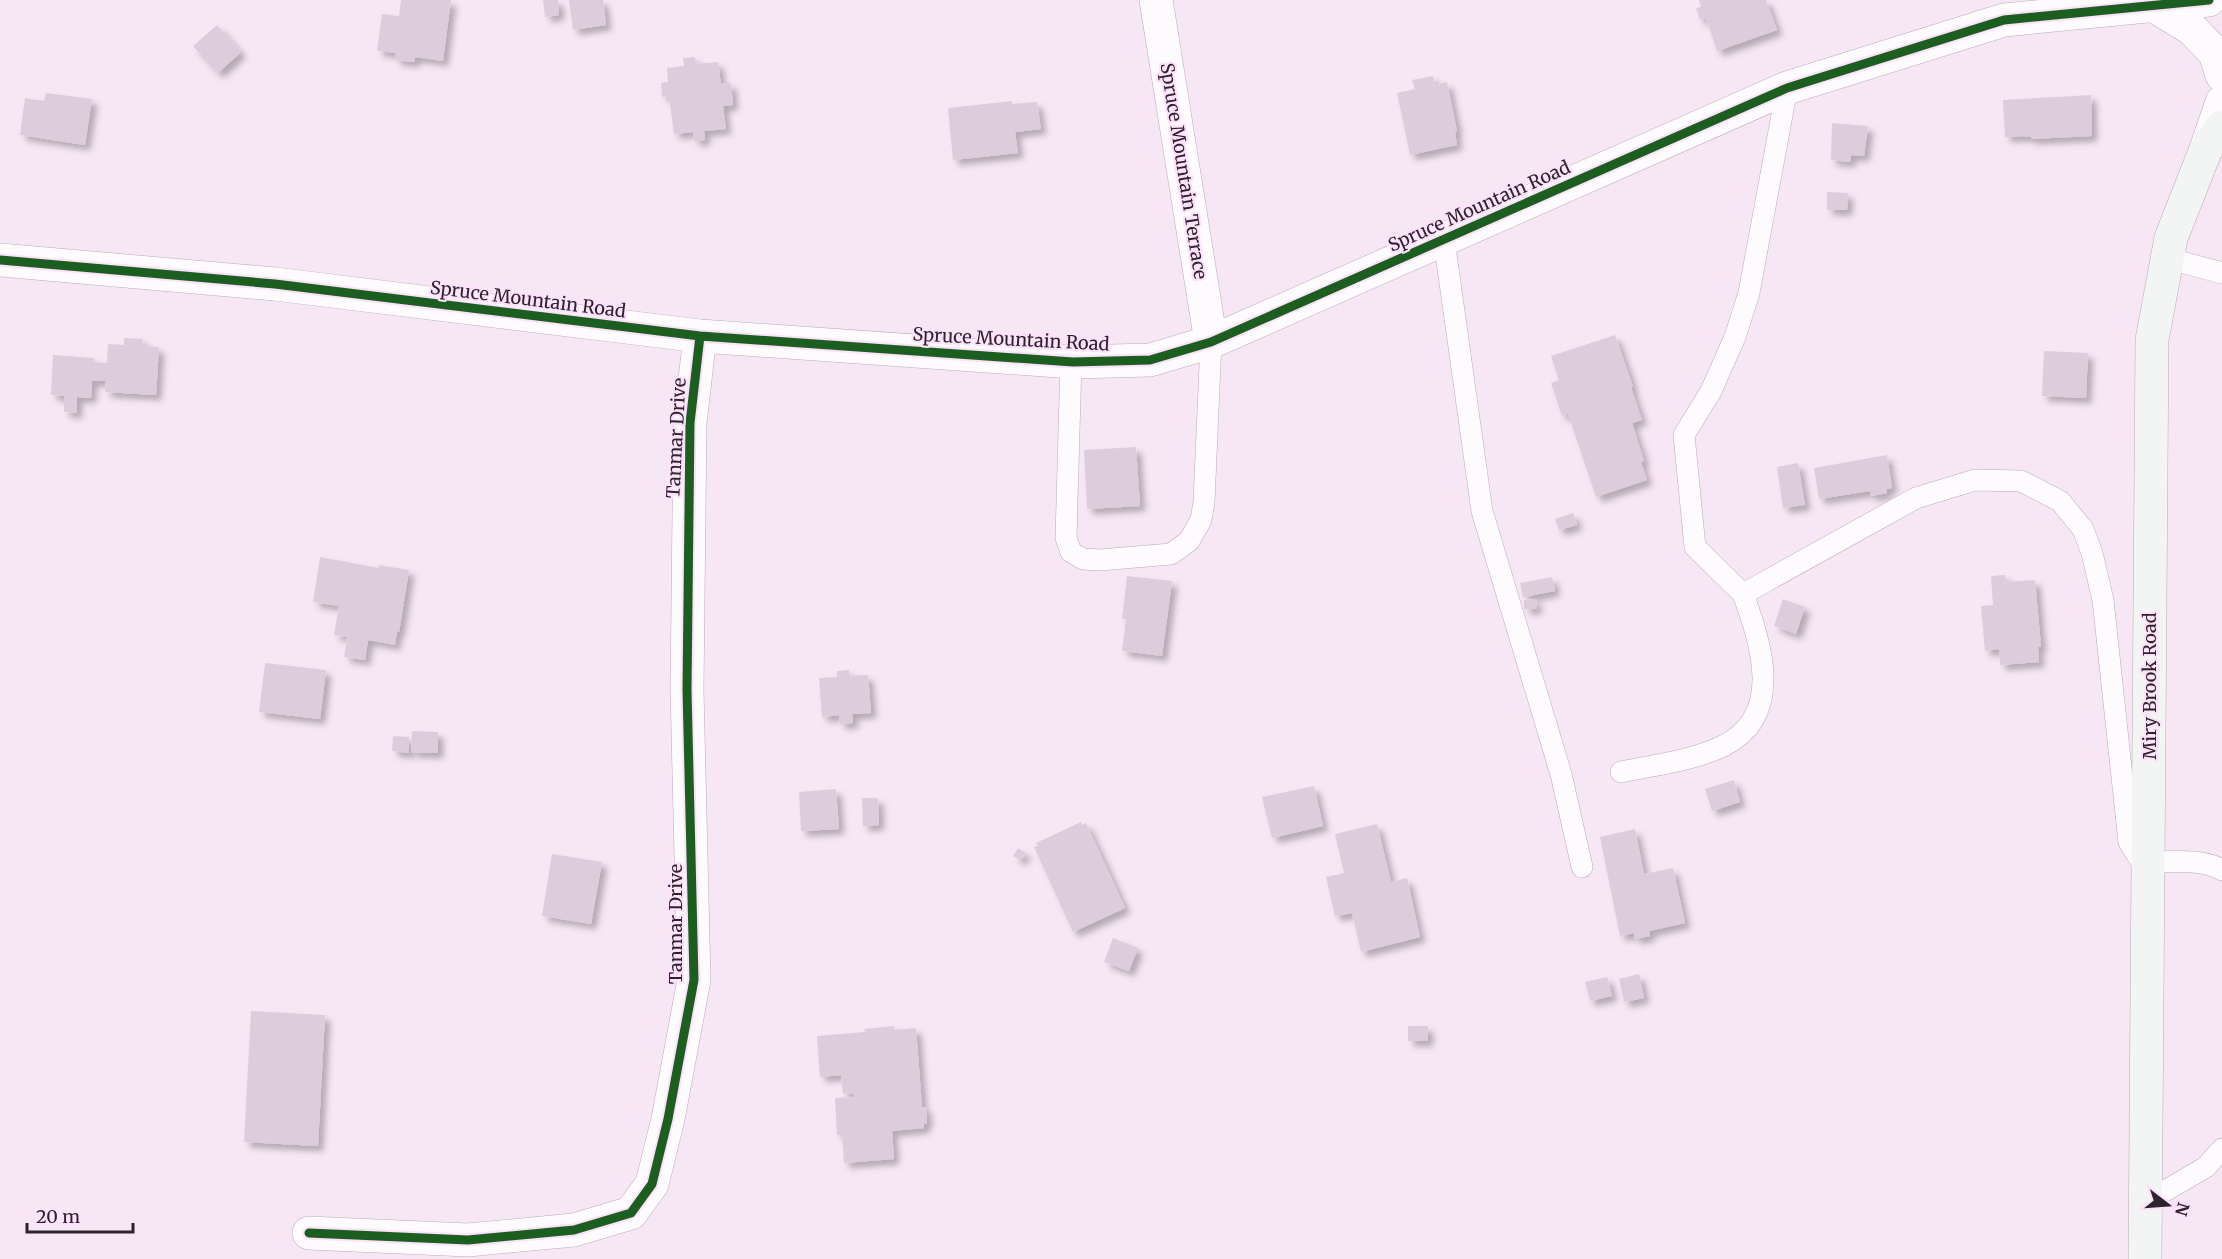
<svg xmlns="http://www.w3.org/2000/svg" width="2222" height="1259" viewBox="0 0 2222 1259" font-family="Merriweather,serif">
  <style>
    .building { fill: #ddcddc; filter: url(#shadow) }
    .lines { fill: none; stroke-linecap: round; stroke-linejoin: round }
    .lane-casing { stroke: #b8acb6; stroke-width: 22 }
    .street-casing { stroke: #b8acb6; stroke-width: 34 }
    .secondary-casing { stroke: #b8acb6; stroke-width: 34 }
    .lane { stroke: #fefbfe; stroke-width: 21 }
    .street { stroke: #fefbfe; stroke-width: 33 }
    .secondary { stroke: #f3f4f4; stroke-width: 33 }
    .cycleway-casing { stroke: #fde1fb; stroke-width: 13 }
    .cycleway { stroke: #1b5e20; stroke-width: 9 }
    .labels { text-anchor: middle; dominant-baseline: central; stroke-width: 4.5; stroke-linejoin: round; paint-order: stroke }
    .street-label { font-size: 18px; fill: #2d232c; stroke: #fde1fb }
  </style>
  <defs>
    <filter id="shadow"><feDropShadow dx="5.5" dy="5.5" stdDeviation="3" flood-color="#0004"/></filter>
  </defs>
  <rect width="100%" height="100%" fill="#f7e7f5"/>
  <path class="building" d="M401,0H451L443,61L415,57L414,62L395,60L396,53L377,51L382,14L399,16Z
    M543,0H558L559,15L545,17Z
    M569,0H603L606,25L573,30Z
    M1699,0H1766L1777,30L1717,51L1706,18L1700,20L1696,8L1701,7Z
    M217,25L241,52L218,73L193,46Z
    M695,57L696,64L718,62L721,84L731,83L733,105L723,106L726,129L704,131L705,140L694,141L693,132L674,134L669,96L662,97L661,83L668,82L667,68L684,66L683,58Z
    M1433,76L1435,85L1447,82L1457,131L1455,132L1457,145L1410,155L1397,93L1415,89L1412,80Z
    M46,93L92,99L85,145L20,135L25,98L44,101Z
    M2091,95L2092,136L2031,139V137L2022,136L2005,137L2003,100Z
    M1012,101V104L1037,102L1041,129L1015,132L1018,153L953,160L948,108Z
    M1832,123L1868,126L1864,156L1851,155L1850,162L1831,160Z
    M1827,192L1848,193L1847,210H1827Z
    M1615,335L1633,387H1631L1642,420L1632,423L1644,461L1641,462L1647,480L1596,497L1568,414L1562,416L1551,383L1559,380L1551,356Z
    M124,338L143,339L142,346L159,347L156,395L105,392L106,381H92L91,398L77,397V413L64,412V396L51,395L53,355L94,358L93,362L107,363L108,344L124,345Z
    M2044,351L2088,353L2086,398L2042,396Z
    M1136,447L1140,506L1087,509L1084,450Z
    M1887,455L1892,488L1886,489L1887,493L1871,496L1870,491L1819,499L1814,468Z
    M1798,463L1805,505L1783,508L1777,467Z
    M1573,513L1577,525L1559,530L1555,519Z
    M320,557L379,568V565L409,570L399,632L397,631L395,645L368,640L365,660L344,657L347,637L334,635L339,606L313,602Z
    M2005,575V582L2035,580L2041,647H2038L2039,662L2000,665L1999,649L1985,651L1981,606L1993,605L1991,576Z
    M1127,576L1172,581L1162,656L1122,651L1126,619H1122Z
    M1552,577L1555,591L1523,597L1520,583Z
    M1536,599L1537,609H1524V600Z
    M1783,599L1805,607L1796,634L1774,626Z
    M265,663L326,670L320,719L259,712Z
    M849,670V676L868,675L871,713L852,714L853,723L840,724L839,715L822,717L819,678L837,677V671Z
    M412,731L438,732V753L411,752Z
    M393,736L409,737V753L392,751Z
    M1734,780L1740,802L1712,811L1705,789Z
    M1314,786L1323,826L1272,838L1262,797Z
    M836,789L839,829L801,831L799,792Z
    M862,798H878L879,825L863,826Z
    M1081,822L1082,825L1086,823L1125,908L1073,932L1034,847L1038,846L1036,843Z
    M1377,824L1391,882L1407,878L1420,937L1361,952L1352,913L1335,916L1326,877L1344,873L1335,834Z
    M1635,829L1644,874L1673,868L1685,923L1649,931L1650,936L1635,939L1634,933L1620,936L1600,837Z
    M1018,848L1026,853L1020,860L1013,856Z
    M552,854L602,862L591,924L542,916Z
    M1113,938L1138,948L1129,971L1104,962Z
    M1639,974L1644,998L1624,1002L1619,979Z
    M1607,977L1612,996L1590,1001L1585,982Z
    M251,1011L325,1015L318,1146L244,1142Z
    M894,1026V1030L916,1028L922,1107H926L927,1123L924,1124V1128L892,1131L894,1159L844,1163L842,1135H837L835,1098L854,1097L853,1093L843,1094L841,1075L820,1077L817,1036L865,1032L864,1029Z
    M1408,1026H1428V1041H1408Z"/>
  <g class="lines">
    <g class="lane-casing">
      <path id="lane" d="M1787,88L1749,293L1735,337L1711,391L1684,435L1695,547L1743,594L1916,498L1975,480L2021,481L2060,501L2083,529L2092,553L2103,600L2129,842L2146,869
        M1444,240L1482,511L1561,774L1582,867
        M2167,258L2222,273
        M1071,362L1066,538L1071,552L1083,559L1100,560L1171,554L1189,541L1201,520L1204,502L1211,342
        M1621,772C1654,765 1692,761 1723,746C1785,716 1761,643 1743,594
        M2148,862C2171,862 2202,858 2222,870
        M2146,1202L2206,1167L2222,1149"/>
    </g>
    <g class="street-casing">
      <path id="street" d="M1156,0L1211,342
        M2154,6L2192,29L2215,53L2222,75
        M2206,149L2222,102
        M0,260L275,284L700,336L1073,362L1150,360L1211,342L1787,88L2004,20L2209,0
        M309,1233L468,1240L574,1230L631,1213L652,1184L668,1119L694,980L687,690L690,423L700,336"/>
    </g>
    <g class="secondary-casing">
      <path id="secondary" d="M2145,1259L2152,340L2171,238L2206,149L2222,127"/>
    </g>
    <use href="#lane" class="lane"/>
    <use href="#street" class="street"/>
    <use href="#secondary" class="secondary"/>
    <g class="cycleway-casing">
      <path id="cycleway" d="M0,260L275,284L700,336L1073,362L1150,360L1211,342L1787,88L2004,20L2209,0
        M309,1233L468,1240L574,1230L631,1213L652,1184L668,1119L694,980L687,690L690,423L700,336"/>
    </g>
    <use href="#cycleway" class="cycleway"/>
  </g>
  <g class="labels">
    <g class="street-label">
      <text transform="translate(1184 171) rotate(81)">Spruce Mountain Terrace</text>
      <text transform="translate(1479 206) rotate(-24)">Spruce Mountain Road</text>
      <text transform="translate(528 299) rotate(7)">Spruce Mountain Road</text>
      <text transform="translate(1011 339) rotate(3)">Spruce Mountain Road</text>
      <text transform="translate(676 438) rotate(-87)">Tanmar Drive</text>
      <text transform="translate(2149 686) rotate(-90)">Miry Brook Road</text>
      <text transform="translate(675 924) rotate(-90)">Tanmar Drive</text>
    </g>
  </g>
  <g transform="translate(2168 1205) rotate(107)" stroke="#fde1fb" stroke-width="4.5" paint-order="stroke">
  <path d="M0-4.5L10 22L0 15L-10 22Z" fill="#2d232c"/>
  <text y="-9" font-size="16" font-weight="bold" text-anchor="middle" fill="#2d232c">N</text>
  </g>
  <path d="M27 1223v9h106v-9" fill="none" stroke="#2d232c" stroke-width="3"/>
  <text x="36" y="1223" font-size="18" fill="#2d232c" stroke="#fde1fb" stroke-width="4.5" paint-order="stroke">20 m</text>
</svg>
